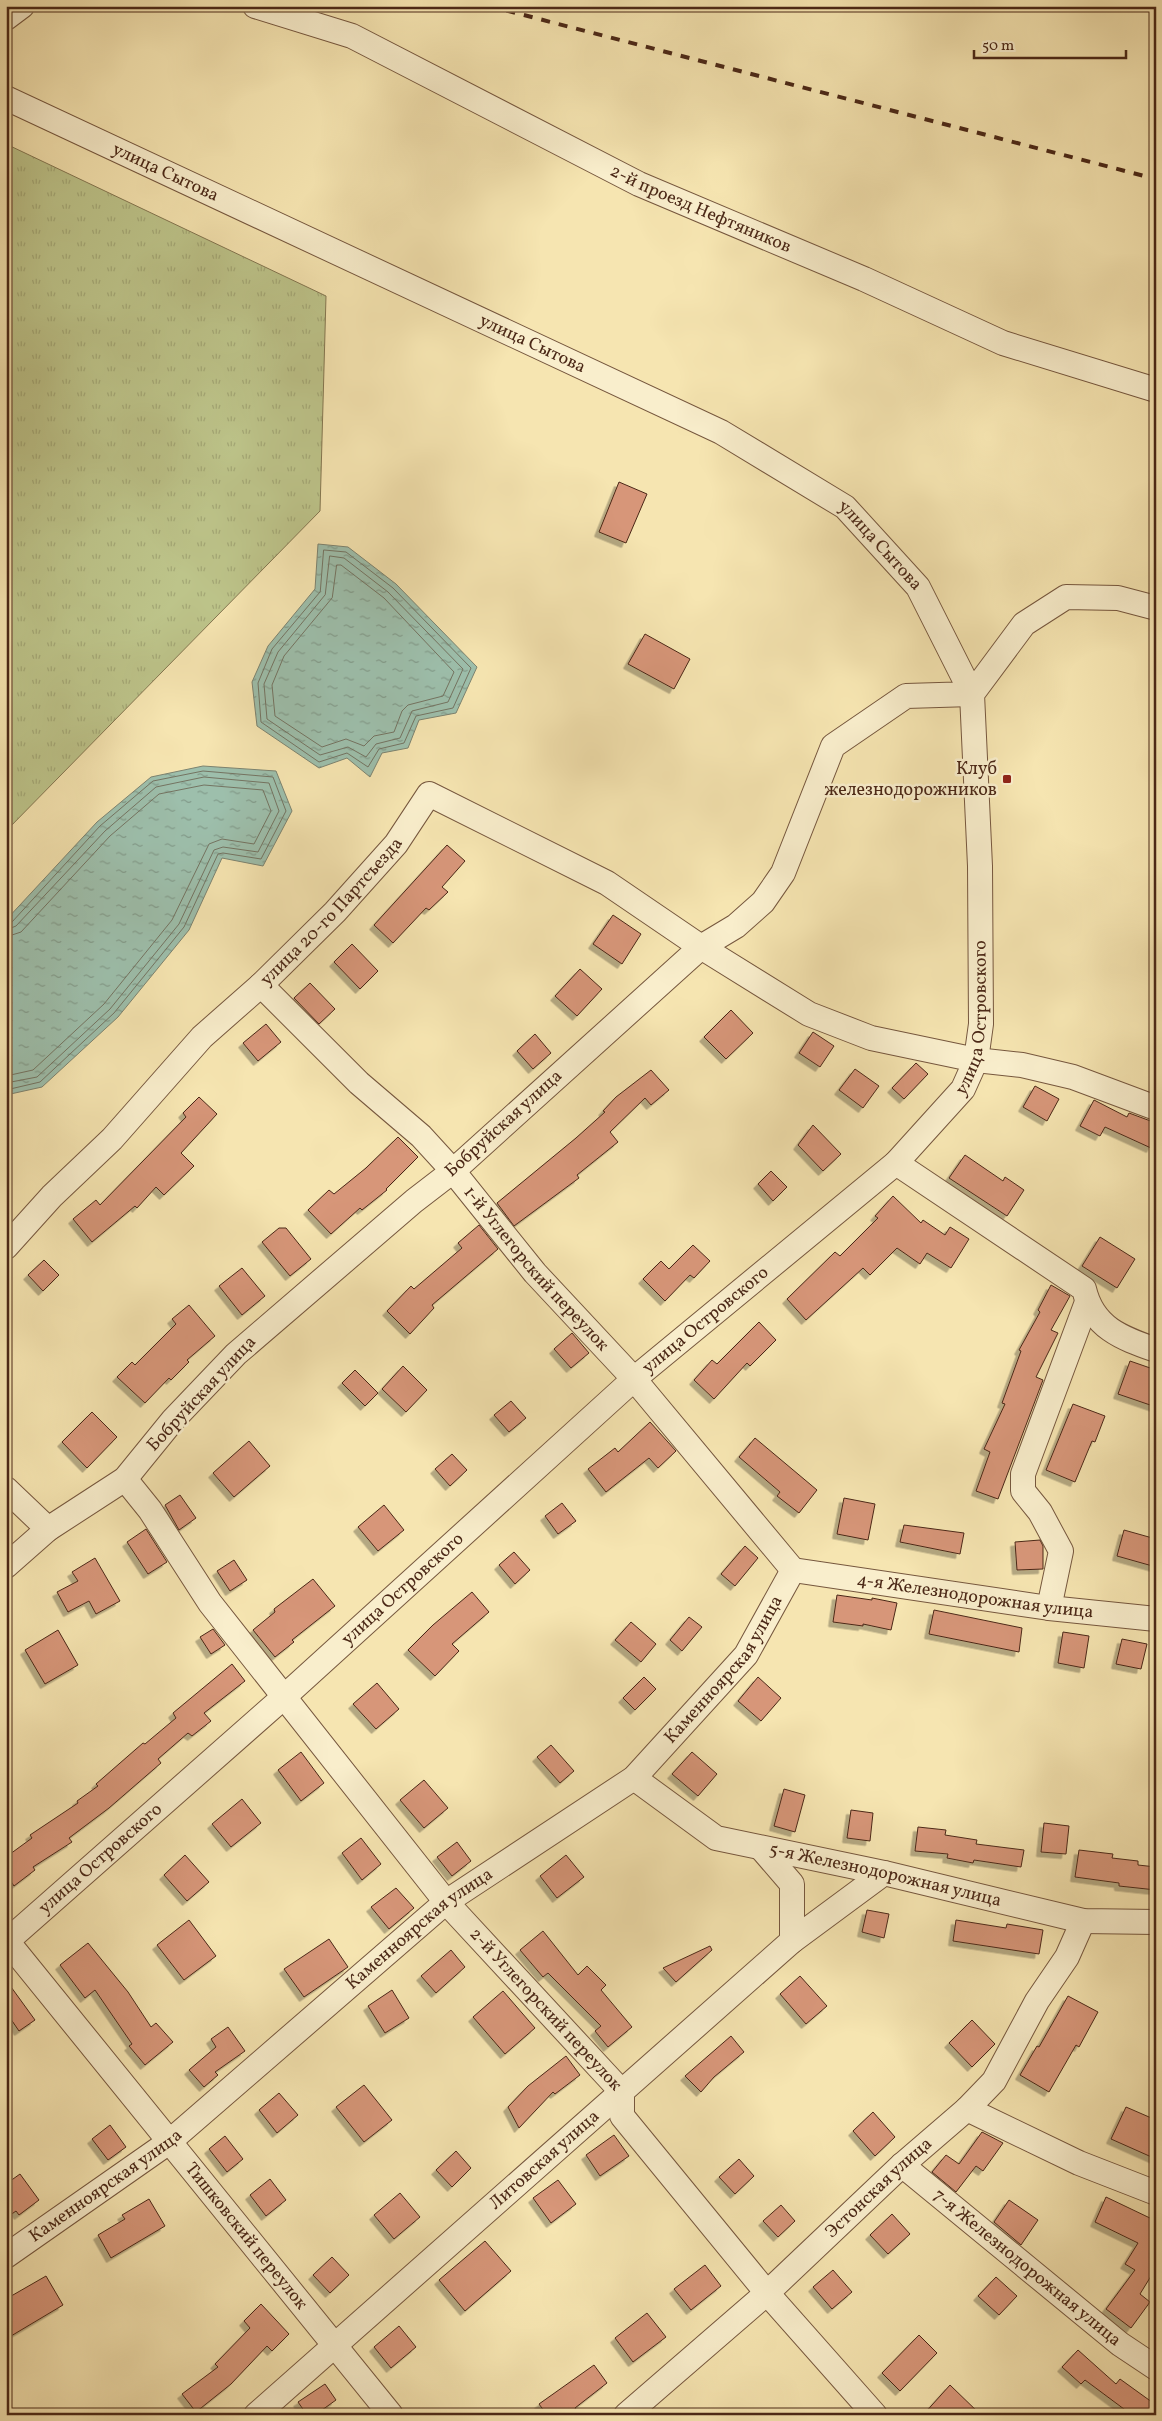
<svg xmlns="http://www.w3.org/2000/svg" width="1162" height="2421" viewBox="0 0 1162 2421" font-family="Vollkorn,serif">
  <style>
    .grass { fill: url(#grass-tufts); stroke: #847650 }
    .water { fill: url(#water-ripples); stroke: #7c8370 }
    .lines { fill: none; stroke-linecap: round; stroke-linejoin: round }
    .shore { stroke: #747462; stroke-width: 1 }
    .building { fill: #d79679; stroke: #4b2817; filter: url(#shadow) }
    .minor-casing { stroke: #76573e; stroke-width: 26 }
    .minor { stroke: #f9eecc; stroke-width: 24 }
    .rail { stroke: #4b2817; stroke-width: 4; stroke-dasharray: 9 9; stroke-linecap: butt }
    .poi-dot { fill: #8f2418; stroke: #f9eecc; stroke-width: 2 }
    .labels { text-anchor: middle; dominant-baseline: central; stroke-width: 5; stroke-linejoin: round; paint-order: stroke }
    .street-label { font-size: 18px; fill: #4b2817; stroke: #f9eecc }
    .poi-label { font-size: 18px; fill: #4b2817; stroke: #f9eecc; text-anchor: end }
  </style>
  <defs>
    <pattern id="grass-tufts" width="24" height="20" patternUnits="userSpaceOnUse" patternTransform="scale(1.25)"><rect width="24" height="20" fill="#bdc48a"/><path d="M3 7l-1-3M5 7V3M7 7l1-3M15 17l-1-3M17 17v-4M19 17l1-3" fill="none" stroke="#a4a876"/></pattern>
    <pattern id="water-ripples" width="26" height="14" patternUnits="userSpaceOnUse" patternTransform="scale(1.25)"><rect width="26" height="14" fill="#9dbfac"/><path d="M2 4q2-2 4 0t4 0M15 11q2-2 4 0t4 0" fill="none" stroke="#829b8b"/></pattern>
    <filter id="shadow"><feDropShadow dx="-4.5" dy="4.5" stdDeviation="0" flood-color="#0004"/></filter>
  </defs>
  <rect width="100%" height="100%" fill="#f6e5b1"/>
  <filter id="stains"><feTurbulence type="fractalNoise" baseFrequency=".004" numOctaves="4"/><feColorMatrix values="0 0 0 0 .2 0 0 0 0 .09 0 0 0 0 .02 0 0 0 .5 -.17"/></filter>
  <radialGradient id="worn" r=".72"><stop offset=".6" stop-color="#630" stop-opacity="0"/><stop offset="1" stop-color="#630" stop-opacity=".3"/></radialGradient>
  <path class="grass" d="M6,144L326,296L320,511L6,831Z"/>
  <path class="water" d="M318,544L348,547L396,584L477,667L456,713L419,720L408,748L382,753L370,777L347,758L319,768L257,726L252,682L268,646L315,589Z
    M203,766L276,771L292,811L263,866L222,858L189,930L118,1017L42,1087L6,1095V920L97,822L151,777Z"/>
  <g class="lines">
    <path class="shore" d="M324,550L346,552L393,588L471,668L453,708L416,716L404,743L379,749L368,767L347,753L319,762L261,722L258,683L272,649L320,592Z
      M330,556L344,558L388,592L463,669L448,702L412,711L400,738L376,744L366,757L348,747L320,755L267,719L264,684L278,652L325,595Z
      M337,565H341L384,598L454,672L443,696L408,705L402,711L394,732L374,736L364,746L346,739L322,747L275,716L272,685L284,656L332,598Z
      M6,923L12,922L100,826L153,781L203,771L273,777L286,811L261,859L223,853L218,854L184,927L114,1013L40,1082L6,1090
      M6,930L16,926L105,831L156,787L204,777L269,783L279,811L258,852L223,847L214,850L179,924L110,1009L37,1077L6,1083
      M6,937L21,932L110,836L159,794L204,785L263,790L271,811L254,844L222,839L209,844L172,920L104,1004L33,1070L6,1076"/>
  </g>
  <path class="building" d="M619,482L647,494L626,543L599,532Z
    M645,634L690,659L674,689L628,664Z
    M447,845L465,861L442,887L448,892L429,910L426,908L393,943L374,925Z
    M613,915L641,934L622,964L593,944Z
    M352,944L378,971L360,989L334,962Z
    M580,969L602,989L577,1016L555,996Z
    M310,983L335,1009L319,1024L294,998Z
    M731,1010L753,1033L726,1059L704,1037Z
    M266,1024L281,1042L258,1061L243,1043Z
    M813,1032L834,1046L820,1067L799,1053Z
    M535,1034L551,1053L533,1069L517,1051Z
    M916,1063L928,1074L904,1099L892,1088Z
    M855,1069L879,1086L863,1108L839,1090Z
    M651,1070L669,1090L651,1105L645,1098L610,1132L618,1142L577,1175L579,1178L514,1226L497,1203L576,1138L605,1112L603,1111L616,1097Z
    M1035,1086L1059,1099L1047,1121L1023,1107Z
    M199,1097L217,1114L181,1153L194,1166L164,1195L156,1187L137,1208L135,1206L92,1242L73,1219L96,1200L100,1205L186,1117L183,1113Z
    M1094,1100L1127,1117L1129,1113L1156,1123V1138L1151,1148L1105,1127L1100,1136L1080,1126Z
    M813,1125L841,1154L823,1171L798,1145Z
    M398,1137L418,1157L386,1189L387,1190L362,1210L360,1208L331,1234L308,1210L329,1190L334,1194L366,1168Z
    M965,1155L1003,1181L1005,1177L1024,1190L1007,1216L949,1178Z
    M771,1171L787,1187L773,1201L758,1184Z
    M893,1196L921,1223L923,1220L945,1235L950,1227L969,1239L951,1268L927,1253L920,1264L897,1248L870,1275L863,1268L806,1320L787,1299L835,1252L840,1256L878,1218L875,1216Z
    M479,1225L498,1249L432,1305L434,1308L410,1334L387,1311L411,1286L414,1289L462,1248L458,1243Z
    M279,1228H286L311,1259L290,1276L262,1242Z
    M1100,1237L1135,1259L1117,1288L1082,1266Z
    M693,1245L710,1261L694,1278L690,1275L665,1301L643,1279L661,1261L669,1269Z
    M44,1260L59,1275L43,1291L28,1275Z
    M242,1268L265,1296L242,1315L219,1286Z
    M1051,1285L1070,1296L1051,1330L1058,1333L1036,1377L1043,1380L998,1499L976,1491L990,1452L984,1449L1005,1404L1002,1403L1021,1351L1019,1350L1040,1312L1038,1310Z
    M189,1305L215,1336L187,1360L189,1362L171,1380L169,1378L145,1403L117,1377L132,1362L135,1365L176,1324L172,1319Z
    M759,1322L776,1340L750,1366L747,1363L714,1399L694,1380L712,1360L717,1364Z
    M572,1333L589,1353L571,1368L554,1349Z
    M1130,1361L1156,1370V1407L1118,1394Z
    M403,1366L427,1390L406,1412L382,1389Z
    M355,1370L378,1393L365,1406L342,1383Z
    M511,1401L526,1418L509,1432L494,1415Z
    M1073,1404L1105,1416L1095,1442L1092,1441L1075,1482L1046,1470Z
    M92,1412L117,1437L87,1468L62,1442Z
    M650,1422L676,1451L658,1468L649,1458L606,1492L588,1469L615,1448L618,1452Z
    M755,1438L817,1490L799,1513L777,1496L780,1492L739,1457Z
    M249,1441L270,1466L234,1497L213,1473Z
    M452,1454L467,1470L450,1486L435,1469Z
    M180,1495L196,1518L179,1530L165,1505Z
    M844,1498L875,1504L868,1540L837,1534Z
    M562,1503L576,1521L558,1534L545,1516Z
    M384,1505L404,1530L378,1551L358,1527Z
    M904,1525L964,1533L960,1554L900,1542Z
    M146,1529L167,1562L148,1574L127,1542Z
    M1124,1530L1156,1539V1567L1117,1556Z
    M1040,1540L1043,1546V1569L1017,1570L1015,1542Z
    M745,1546L758,1558L735,1586L721,1574Z
    M514,1552L530,1570L515,1584L499,1565Z
    M95,1558L120,1601L96,1614L89,1601L68,1612L57,1592L78,1581L72,1572Z
    M234,1560L247,1580L230,1591L217,1571Z
    M313,1579L335,1606L292,1640L294,1642L275,1657L253,1630L275,1612L274,1609Z
    M472,1592L489,1612L452,1644L459,1651L435,1676L408,1650L433,1625Z
    M837,1595L872,1600V1598L897,1603L891,1630L863,1624V1626L833,1622Z
    M934,1610L1022,1628L1019,1652L929,1634Z
    M689,1617L702,1627L682,1651L670,1640Z
    M631,1622L656,1644L641,1662L615,1640Z
    M213,1629L225,1645L211,1654L200,1637Z
    M58,1630L78,1665L45,1684L25,1650Z
    M1063,1632L1089,1636L1084,1668L1058,1663Z
    M1122,1639L1147,1644L1141,1669L1116,1664Z
    M232,1664L245,1681L204,1713L211,1721L192,1736L188,1733L158,1759L161,1763L109,1808L69,1838L72,1842L33,1867L35,1870L14,1886L6,1874V1857L32,1838L30,1835L78,1803L77,1801L98,1786L96,1784L143,1743L145,1744L176,1718L173,1713Z
    M644,1677L656,1689L635,1710L623,1698Z
    M758,1677L781,1698L761,1721L738,1701Z
    M377,1683L399,1709L376,1729L353,1704Z
    M551,1745L574,1771L560,1783L537,1757Z
    M301,1752L324,1783L301,1801L278,1770Z
    M692,1752L717,1774L698,1796L672,1774Z
    M424,1780L448,1808L424,1828L400,1800Z
    M784,1789L805,1795L795,1832L774,1826Z
    M242,1799L261,1823L231,1847L212,1824Z
    M851,1810L873,1813L870,1841L847,1838Z
    M1044,1823L1069,1826L1066,1854L1041,1852Z
    M918,1827L946,1830L945,1835L977,1840L976,1844L1024,1850L1021,1867L974,1860L973,1863L947,1858L948,1854L915,1851Z
    M361,1838L381,1864L362,1880L342,1853Z
    M457,1842L471,1861L452,1876L437,1857Z
    M1079,1850L1113,1854L1112,1858L1138,1861V1865L1156,1867V1890L1119,1886V1883L1075,1877Z
    M185,1855L209,1882L187,1901L164,1875Z
    M566,1855L584,1877L557,1898L540,1876Z
    M396,1888L414,1908L389,1929L371,1907Z
    M867,1910L889,1914L884,1938L862,1932Z
    M189,1920L216,1956L184,1980L157,1945Z
    M956,1920L1006,1928L1007,1924L1043,1930L1039,1954L953,1941Z
    M543,1931L578,1975L587,1966L606,1985L601,1990L632,2027L608,2047L595,2031L601,2026L548,1973L543,1977L520,1950Z
    M329,1939L348,1967L304,1997L284,1969Z
    M88,1943L128,1992L151,2027L156,2023L173,2042L145,2065L129,2046L132,2044L95,1990L85,1998L60,1965Z
    M710,1946L712,1950L676,1982L663,1968Z
    M451,1950L465,1967L436,1993L421,1976Z
    M800,1976L827,2006L806,2024L780,1994Z
    M6,1980L35,2020L19,2031L6,2012Z
    M392,1990L409,2018L385,2033L368,2006Z
    M503,1991L535,2028L505,2054L473,2017Z
    M1068,1996L1098,2012L1079,2047L1076,2045L1049,2092L1020,2075L1037,2046L1039,2047Z
    M972,2020L995,2044L972,2067L949,2043Z
    M228,2027L245,2051L215,2072L218,2075L204,2087L189,2070L216,2047L211,2039Z
    M731,2036L744,2052L714,2077L701,2092L685,2076Z
    M566,2056L580,2075L555,2094L553,2092L519,2128L508,2107L528,2086Z
    M364,2085L392,2120L364,2142L336,2107Z
    M279,2093L298,2115L277,2133L259,2110Z
    M1126,2107L1156,2120V2159L1111,2139Z
    M873,2112L895,2137L875,2156L853,2131Z
    M110,2125L126,2147L108,2160L92,2139Z
    M982,2132L1003,2143L983,2171L976,2166L956,2192L932,2172L946,2155L959,2164Z
    M614,2135L629,2156L600,2176L586,2155Z
    M225,2136L243,2159L227,2172L209,2149Z
    M456,2151L471,2168L452,2187L436,2170Z
    M739,2159L754,2176L735,2194L719,2177Z
    M20,2174L39,2200L19,2215L16,2211L6,2218V2184Z
    M270,2179L286,2200L266,2216L250,2195Z
    M558,2180L576,2204L551,2223L533,2198Z
    M400,2193L420,2217L394,2239L374,2215Z
    M1106,2197L1152,2219L1156,2214V2268L1140,2294L1150,2302L1131,2328L1106,2309L1135,2270L1125,2264L1138,2243L1095,2222Z
    M149,2199L165,2226L111,2258L98,2235L125,2219L122,2215Z
    M1009,2200L1038,2220L1021,2245L994,2222Z
    M781,2205L795,2221L778,2237L763,2221Z
    M892,2214L910,2234L888,2254L870,2235Z
    M485,2241L511,2271L465,2311L439,2280Z
    M332,2257L349,2275L330,2293L313,2275Z
    M705,2265L721,2286L691,2310L674,2289Z
    M833,2270L852,2292L832,2309L813,2287Z
    M46,2276L63,2305L6,2339V2299Z
    M996,2277L1017,2296L999,2315L978,2296Z
    M261,2304L289,2334L272,2351L267,2346L231,2384L196,2412L182,2394L218,2367L215,2364L250,2328L244,2321Z
    M647,2313L666,2337L633,2362L615,2338Z
    M399,2326L416,2347L391,2368L374,2347Z
    M919,2335L937,2353L900,2391L882,2373Z
    M1078,2350L1116,2384L1120,2379L1156,2405V2415H1132L1085,2380L1081,2384L1062,2367Z
    M594,2365L607,2383L575,2408L579,2415H547L539,2404Z
    M325,2384L336,2400L315,2415H307L298,2402Z
    M950,2385L981,2415H923Z"/>
  <g class="lines">
    <g class="minor-casing">
      <g id="minor">
        <path id="s1" d="M255,6L352,36L639,184L864,279L1003,343L1156,390"/>
        <path d="M6,18L22,6"/>
        <path id="s2" d="M6,98L721,432L845,507L918,587L972,694L906,696L833,746L783,873L763,902L736,926L701,947L453,1171L414,1201L236,1354L173,1420L125,1479L48,1529L6,1566"/>
        <path id="s3" d="M261,985L359,1083L421,1136L453,1171L535,1273L634,1379L793,1570"/>
        <path d="M896,1163L1084,1289C1093,1328 1122,1338 1156,1350"/>
        <path id="s4" d="M6,1247L52,1196L112,1139L202,1037L261,985L335,912L396,844L429,794L607,883L701,947L809,1014L871,1038L976,1060L1022,1065L1073,1077L1156,1108"/>
        <path id="s5" d="M125,1479L150,1510L210,1603L446,1902L622,2092V2116L767,2293L875,2415"/>
        <path d="M6,1489L48,1529"/>
        <path id="s6" d="M793,1570L1049,1608L1156,1619"/>
        <path d="M1049,1608L1061,1551L1040,1512L1023,1491V1474L1087,1302"/>
        <path id="s7" d="M634,1778L716,1838L884,1873L1083,1921L1156,1922"/>
        <path d="M761,1848L792,1884V1941"/>
        <path id="s8" d="M7,1941L391,2415"/>
        <path id="s9" d="M6,1942L285,1696L634,1379L896,1163L963,1089L976,1060L981,1024L980,866L972,694L1024,624L1066,597L1118,598L1156,608"/>
        <path d="M967,2109L1079,2163L1156,2193"/>
        <path id="s10" d="M902,2165L1120,2344L1156,2368"/>
        <path id="s11" d="M6,2256L169,2142L446,1902L634,1778L746,1655L793,1570"/>
        <path id="s12" d="M256,2415L792,1941L884,1873"/>
        <path id="s13" d="M626,2415L767,2293L902,2165L967,2109L994,2081L1037,2001L1067,1957L1083,1921"/>
      </g>
    </g>
    <use href="#minor" class="minor"/>
    <path class="rail" d="M489,6L1156,179"/>
  </g>
  <rect class="poi-dot" x="1002" y="774" width="10" height="10" rx="2.5"/>
  <g class="labels">
    <g class="street-label">
      <text stroke="none"><textPath href="#s2" startOffset="176">улица Сытова</textPath></text>
      <text stroke="none"><textPath href="#s1" startOffset="491">2-й проезд Нефтяников</textPath></text>
      <text stroke="none"><textPath href="#s2" startOffset="581">улица Сытова</textPath></text>
      <text stroke="none"><textPath href="#s2" startOffset="986">улица Сытова</textPath></text>
      <text stroke="none"><textPath href="#s4" startOffset="468">улица 20-го Партсъезда</textPath></text>
      <text stroke="none"><textPath href="#s9" startOffset="1356">улица Островского</textPath></text>
      <text transform="translate(504 1124) rotate(-42)">Бобруйская улица</text>
      <text stroke="none"><textPath href="#s3" startOffset="396">1-й Углегорский переулок</textPath></text>
      <text stroke="none"><textPath href="#s9" startOffset="936">улица Островского</textPath></text>
      <text transform="translate(202 1394) rotate(-47)">Бобруйская улица</text>
      <text stroke="none"><textPath href="#s9" startOffset="531">улица Островского</textPath></text>
      <text stroke="none"><textPath href="#s6" startOffset="184">4-я Железнодорожная улица</textPath></text>
      <text stroke="none"><textPath href="#s11" startOffset="932">Каменноярская улица</textPath></text>
      <text stroke="none"><textPath href="#s9" startOffset="126">улица Островского</textPath></text>
      <text stroke="none"><textPath href="#s7" startOffset="275">5-я Железнодорожная улица</textPath></text>
      <text stroke="none"><textPath href="#s11" startOffset="528">Каменноярская улица</textPath></text>
      <text stroke="none"><textPath href="#s5" startOffset="678">2-й Углегорский переулок</textPath></text>
      <text stroke="none"><textPath href="#s12" startOffset="385">Литовская улица</textPath></text>
      <text stroke="none"><textPath href="#s11" startOffset="122">Каменноярская улица</textPath></text>
      <text stroke="none"><textPath href="#s13" startOffset="340">Эстонская улица</textPath></text>
      <text stroke="none"><textPath href="#s8" startOffset="380">Тишковский переулок</textPath></text>
      <text stroke="none"><textPath href="#s10" startOffset="162">7-я Железнодорожная улица</textPath></text>
    </g>
    <g class="poi-label">
      <text x="997" y="769">Клуб<tspan x="997" dy="21">железнодорожников</tspan></text>
    </g>
  </g>
  <rect width="1162" height="2421" fill="none" stroke="#f6e5b1" stroke-width="25"/>
  <rect x="8" y="8" width="1147" height="2406" fill="none" stroke="#4b2817" stroke-width="2.5"/>
  <rect x="12" y="12" width="1137" height="2396" fill="none" stroke="#4b2817"/>
  <path d="M974 50v8h152v-8" fill="none" stroke="#4b2817" stroke-width="2.5"/>
  <text x="982" y="50" font-size="15" fill="#4b2817" stroke="#f9eecc" stroke-width="4" paint-order="stroke">50 m</text>
  <rect width="100%" height="100%" filter="url(#stains)"/>
  <rect width="100%" height="100%" fill="url(#worn)"/>
</svg>
